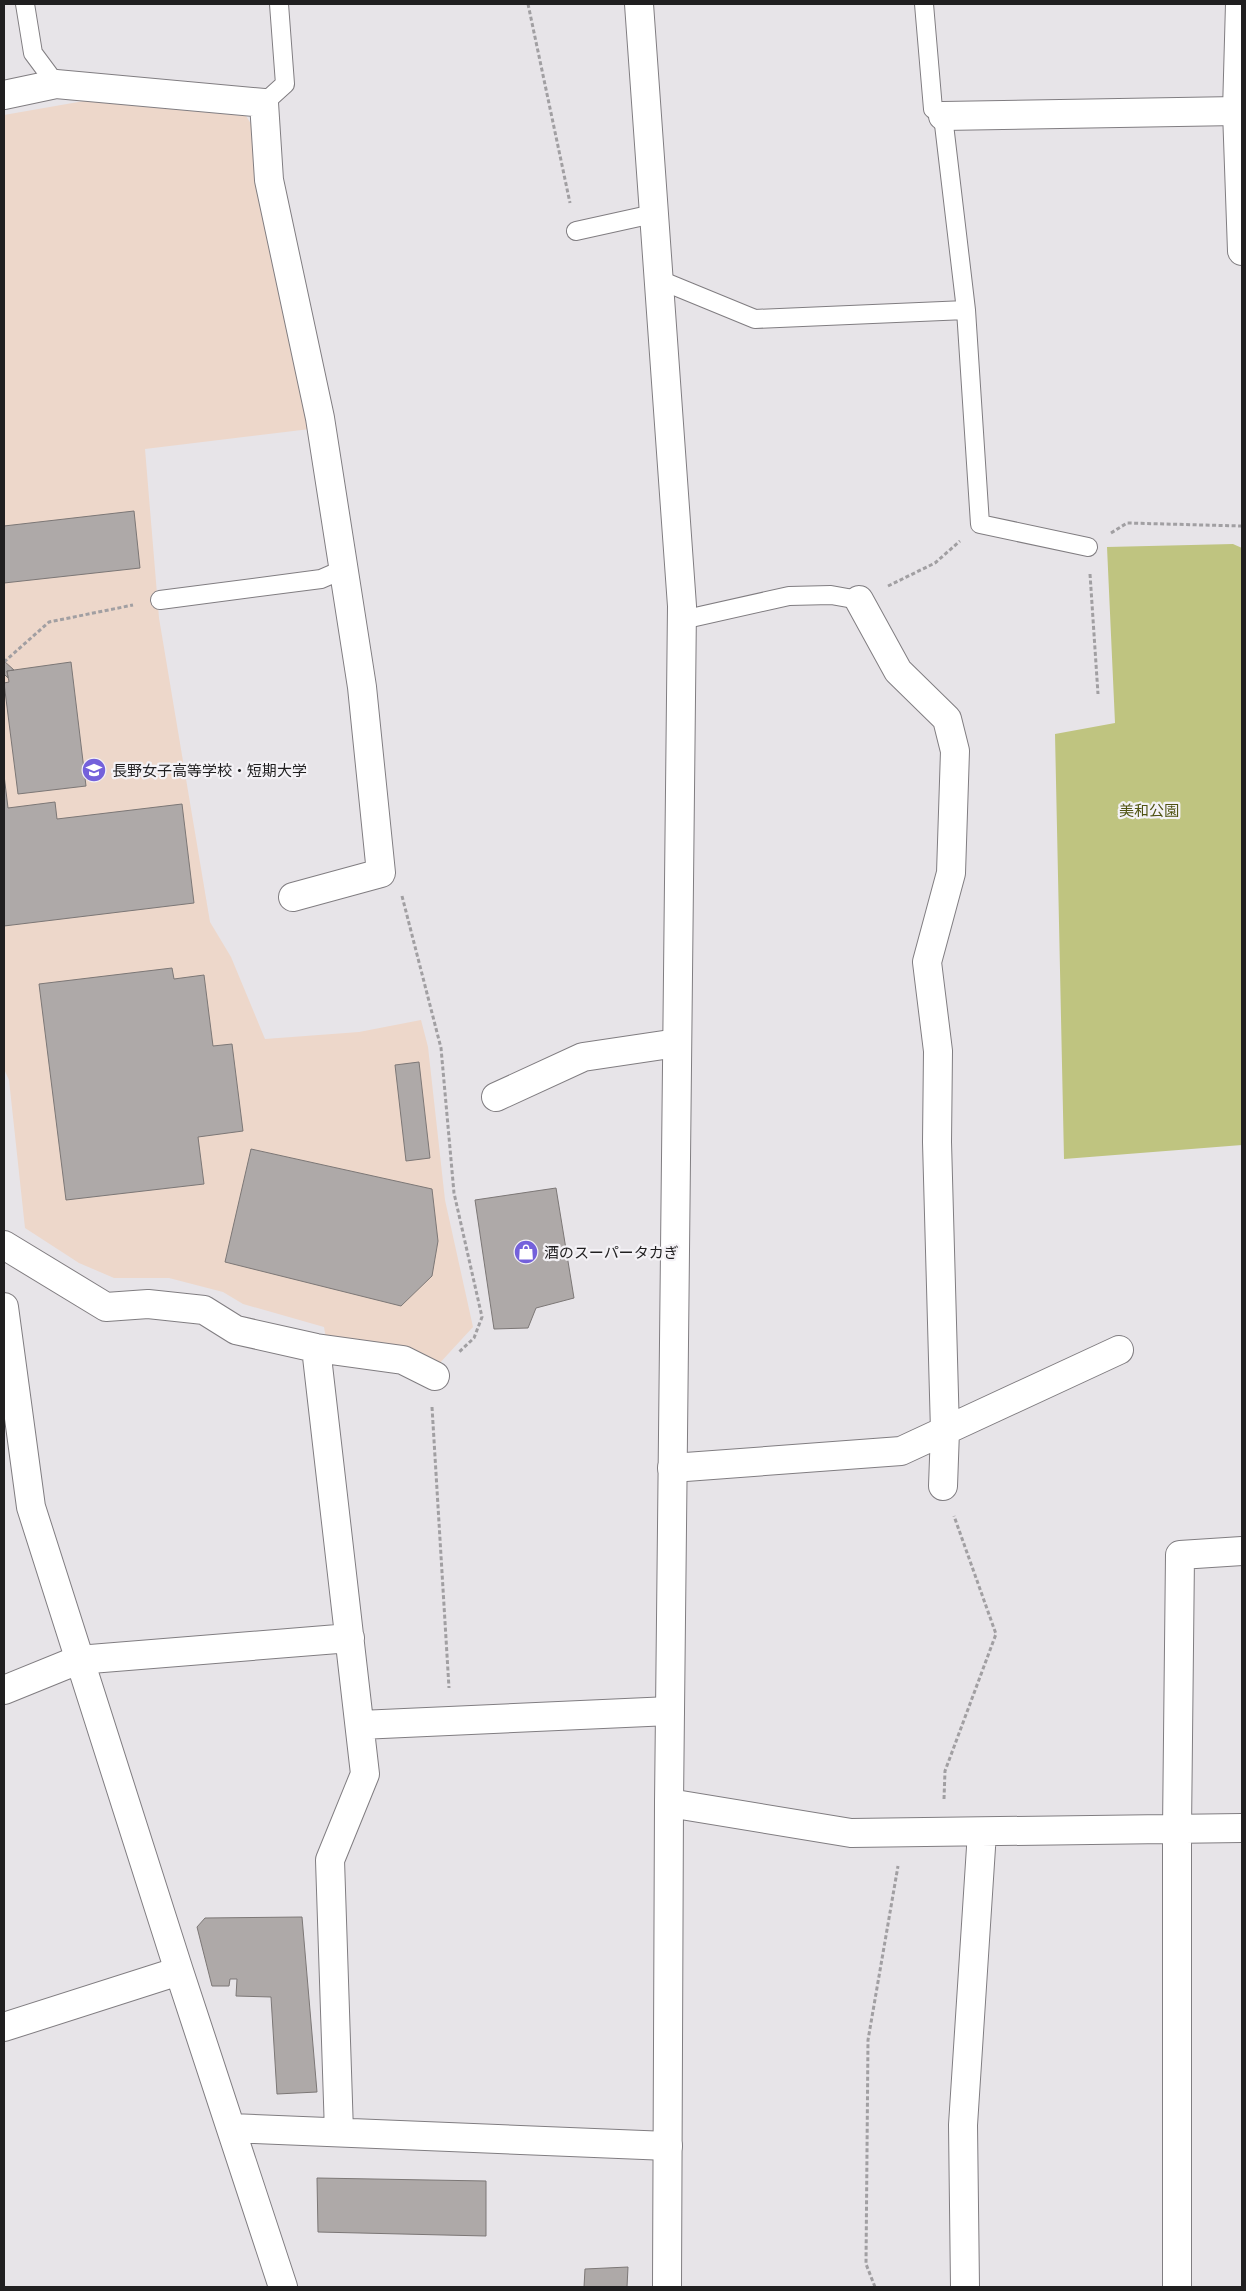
<svg xmlns="http://www.w3.org/2000/svg" width="1246" height="2291" viewBox="0 0 1246 2291" font-family="'Public Sans','Noto Sans JP',sans-serif">
  <style>
    .education { fill: #edd7ca }
    .green { fill: #bfc480 }
    .building { fill: #aea9a8; stroke: #7c7776 }
    .lines { fill: none; stroke-linecap: round; stroke-linejoin: round }
    .service-casing { stroke: #807d81; stroke-width: 20 }
    .minor-casing { stroke: #807d81; stroke-width: 30 }
    .tertiary-casing { stroke: #807d81; stroke-width: 30 }
    .path { stroke: #a19fa2; stroke-width: 3; stroke-dasharray: 4 2.5; stroke-linecap: butt }
    .service { stroke: #fff; stroke-width: 18 }
    .minor { stroke: #fff; stroke-width: 28 }
    .tertiary { stroke: #fff; stroke-width: 28 }
    .labels { text-anchor: middle; dominant-baseline: central; stroke-width: 4.5; stroke-linejoin: round; paint-order: stroke }
    .poi-label { font-size: 15px; fill: #201f20; stroke: #f4f2f6; text-anchor: start }
    .park-label { font-size: 15px; fill: #505313; stroke: #f4f2f6 }
  </style>
  <rect width="100%" height="100%" fill="#e7e4e8"/>
  <path class="education" d="M84,101L246,116L253,127L310,429L145,449L159,618L210,922L231,957L265,1039L359,1032L421,1020L428,1047L445,1200L473,1327L437,1366L326,1339L324,1327L243,1304L223,1292L169,1278H114L79,1263L25,1228L9,1080L4,1069V115Z"/>
  <path class="green" d="M1233,544L1242,548V1145L1064,1159L1055,734L1115,723L1107,547Z"/>
  <path class="building" d="M134,511L140,568L4,583V526Z
    M4,661L14,670L7,671L8,678L4,674Z
    M71,662L86,786L18,794L4,683L9,682L7,671Z
    M4,775L8,808L55,802L57,819L182,804L194,903L4,926Z
    M172,968L174,979L204,975L213,1046L232,1044L243,1131L198,1137L204,1184L66,1200L39,984Z
    M419,1062L430,1158L406,1161L395,1065Z
    M251,1149L432,1189L438,1241L432,1276L401,1306L225,1262Z
    M556,1188L574,1298L536,1308L528,1328L494,1329L475,1200Z
    M302,1917L317,2092L277,2094L271,1997L236,1996L237,1979H230L229,1986H212L197,1927L205,1918Z
    M317,2178L486,2181V2236L318,2232Z
    M628,2267L627,2287H584L585,2269Z"/>
  <g class="lines">
    <g class="service-casing">
      <path id="service" d="M25,4L33,53L56,84
        M264,103L285,84L279,4
        M576,231L653,214
        M660,280L755,319L966,310L943,116L933,109L924,4
        M966,310L980,524L1088,547
        M160,600L321,579L344,569
        M682,620L789,596L831,595L859,600"/>
    </g>
    <g class="minor-casing">
      <path id="minor" d="M1240,4L1237,111L1242,251
        M4,95L56,84L264,103L269,180L320,418L362,687L381,873L293,897
        M943,116L1237,111
        M859,600L898,671L947,719L955,751L951,873L927,962L938,1051L937,1142L945,1431L943,1486
        M496,1097L583,1057L677,1043
        M4,1245L106,1307L148,1304L204,1310L236,1330L316,1348L403,1360L435,1376
        M4,1307L31,1507L179,1971L283,2287
        M316,1348L365,1774L330,1860L339,2132
        M672,1468L901,1451L1119,1350
        M4,1690L78,1660L350,1638
        M360,1725L670,1711
        M669,1803L851,1833L1242,1828
        M4,2027L179,1971
        M231,2128L668,2146
        M965,2287L963,2125L982,1832
        M1177,2287V1830L1180,1555L1242,1551"/>
    </g>
    <g class="tertiary-casing">
      <path id="tertiary" d="M639,4L682,606L669,1803L667,2287"/>
    </g>
    <path class="path" d="M528,4L570,203
      M1111,533L1127,523L1242,526
      M1090,574L1098,694
      M888,586L935,563L960,541
      M4,662L49,622L133,605
      M402,896L441,1048L454,1193L482,1317L474,1338L458,1353
      M432,1407L449,1688
      M944,1799L945,1771L996,1634L954,1516
      M875,2287L866,2264L868,2040L898,1866"/>
    <use href="#service" class="service"/>
    <use href="#minor" class="minor"/>
    <use href="#tertiary" class="tertiary"/>
  </g>
  <defs>
    <g id="school-disc" transform="scale(1.25)"><circle r="9.5" fill="#7461db" stroke="#f4f2f6"/><path d="M0-5L7-2L0 1L-7-2ZM-4 1L0 2.5L4 1V4Q0 6-4 4Z" fill="#fff"/></g>
    <g id="shop-disc" transform="scale(1.25)"><circle r="9.5" fill="#7461db" stroke="#f4f2f6"/><path d="M-5-2.5h2.3a2.7 3.5 0 0 1 5.4 0H5L5.5 6h-11ZM-1.5-2.5h3a1.5 2.3 0 0 0-3 0Z" fill="#fff"/></g>
  </defs>
  <g fill-rule="evenodd">
    <use href="#school-disc" x="94" y="770"/>
    <use href="#shop-disc" x="526" y="1252"/>
  </g>
  <g class="labels">
    <g class="poi-label">
      <text x="112" y="770">長野女子高等学校・短期大学</text>
      <text x="544" y="1252">酒のスーパータカぎ</text>
    </g>
    <g class="park-label">
      <text x="1149" y="810">美和公園</text>
    </g>
  </g>
  <rect width="1246" height="2291" fill="none" stroke="#201f20" stroke-width="10"/>
</svg>
